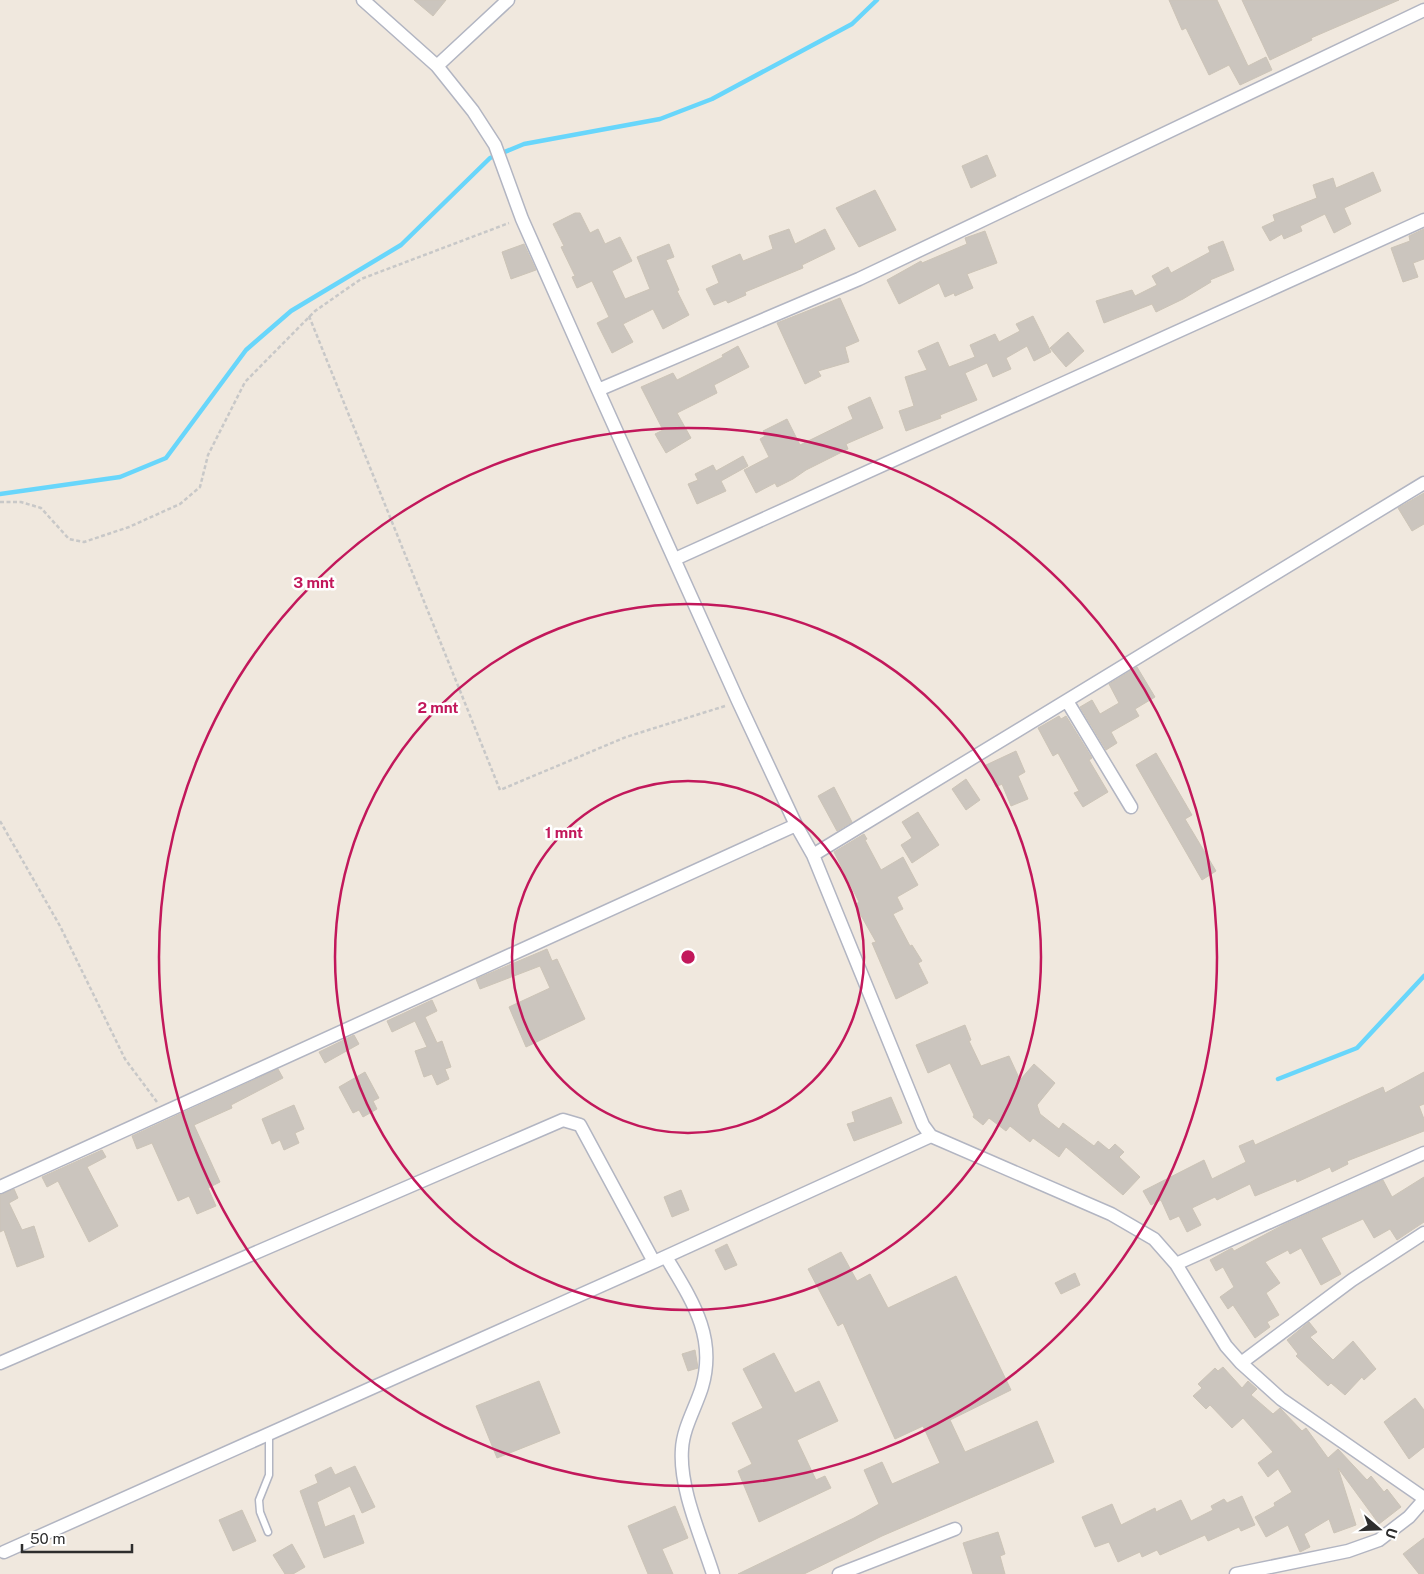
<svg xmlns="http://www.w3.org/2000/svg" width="1424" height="1574" viewBox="0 0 1424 1574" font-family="'Public Sans',sans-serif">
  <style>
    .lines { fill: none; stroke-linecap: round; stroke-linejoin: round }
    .stream { stroke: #68d6fb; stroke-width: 4.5 }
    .building { fill: #cbc5be; stroke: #ccc4b7 }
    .lane-casing { stroke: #b2b5c2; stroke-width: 9 }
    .street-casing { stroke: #b2b5c2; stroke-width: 15 }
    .path { stroke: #c8c8c8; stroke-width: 2.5; stroke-dasharray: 4 2.5; stroke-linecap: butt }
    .lane { stroke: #fff; stroke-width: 6 }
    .street { stroke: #fff; stroke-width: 12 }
    .ring { fill: none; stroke: #c2185b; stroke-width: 2.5 }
    .centre { fill: #c2185b; stroke: #fff; stroke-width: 2.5 }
    .ring-label { font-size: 15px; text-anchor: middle; font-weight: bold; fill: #c2185b; stroke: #fff; stroke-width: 5; stroke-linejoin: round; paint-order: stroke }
  </style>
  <rect width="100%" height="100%" fill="#f0e8de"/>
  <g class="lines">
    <path class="stream" d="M0,494L120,477L166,458L246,350L291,311L401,245L490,158L524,144L660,119L712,99L852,24L877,0
      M1278,1079L1357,1048L1424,976"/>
  </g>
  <path class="building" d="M414,0H446L433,16Z
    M1169,0H1217L1248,66L1266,57L1272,70L1240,85L1229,65L1209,75L1186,28L1182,30Z
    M1242,0H1399L1311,38L1312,40L1270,60Z
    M987,155L996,176L971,188L962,166Z
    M1373,172L1381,191L1344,208L1351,224L1334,233L1325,214L1300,226L1302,231L1284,239L1282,234L1270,241L1262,227L1275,221L1273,215L1317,198L1313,185L1333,178L1336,188Z
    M875,190L896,230L859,247L836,208Z
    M575,213H580L590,233L598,229L605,244L620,237L632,261L612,271L625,299L650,289L637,257L669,244L674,257L666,260L679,290L677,291L689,315L663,329L653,309L623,324L633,342L612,353L597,323L609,317L592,281L577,288L572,277L575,276L561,247L564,246L553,224Z
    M789,229L795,244L825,229L835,249L802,265L803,268L745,292L746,295L728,303L726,300L714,305L706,289L719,283L712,266L740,254L743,261L773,249L769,236Z
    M1424,229V259L1413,263L1418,277L1403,282L1391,248L1410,241L1409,236Z
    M985,231L997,263L967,274L973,288L955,296L954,293L945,297L939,283L899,304L887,280L921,261L922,263L967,244L965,238Z
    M1223,241L1234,270L1210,280L1211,282L1183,299L1156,312L1152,304L1104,323L1096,301L1132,290L1135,296L1157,285L1152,276L1168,267L1171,273L1210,252L1208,247Z
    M524,244L536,270L511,279L502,252Z
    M840,298L859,341L845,347L849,362L818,371L821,376L805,384L777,323Z
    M1033,316L1051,352L1034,361L1027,346L1006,358L1011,369L993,377L987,363L965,373L977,400L940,415L941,418L906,431L899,411L914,406L905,377L927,370L918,351L938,342L949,367L975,357L970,345L995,334L999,342L1020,331L1016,324Z
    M1068,332L1084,351L1066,367L1050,348Z
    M738,346L749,367L714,385L717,393L677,413L691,438L666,453L655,434L663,430L641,387L673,373L677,380L723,357L722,355Z
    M870,397L883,428L846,444L848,449L806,470L793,479L777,487L775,483L756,493L744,470L769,457L760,439L765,436L763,431L787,419L800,445L853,419L848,407Z
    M743,456L748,466L721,481L726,491L697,504L688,484L698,480L695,474L713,465L716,471Z
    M1424,493V524L1412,531L1398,508Z
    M1137,667L1155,697L1135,709L1139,716L1111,732L1117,743L1106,750L1080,707L1092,700L1100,714L1119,703L1109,684Z
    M1059,716L1061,719L1066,716L1092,758L1089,760L1108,792L1083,807L1074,793L1079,791L1058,753L1053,756L1038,728Z
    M1016,751L1025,772L1018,776L1028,799L1011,806L1002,784L996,787L986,765Z
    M1156,753L1192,815L1185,819L1216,871L1202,880L1136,765Z
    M966,779L980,800L966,810L952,789Z
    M834,787L852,822L837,831L818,796Z
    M918,812L939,845L912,863L901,845L912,838L902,822Z
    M864,834L867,839L865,840L881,870L903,857L918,885L897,897L903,909L893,914L910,946L912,945L922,961L918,963L928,983L896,999L872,943L876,942L855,905L859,902L834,852Z
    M547,949L552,961L557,959L585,1019L526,1047L509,1007L550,988L540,966L480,989L476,979Z
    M432,1000L437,1011L425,1017L437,1043L442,1041L451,1067L445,1069L449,1079L437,1085L432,1074L424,1077L415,1051L427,1047L415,1021L392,1032L387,1021Z
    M965,1025L971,1040L969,1041L981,1066L1009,1056L1020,1080L1034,1064L1055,1083L1037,1105L1040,1114L1059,1129L1063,1123L1094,1146L1098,1141L1109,1150L1115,1144L1124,1152L1119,1157L1140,1177L1123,1195L1066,1147L1059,1157L1033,1138L1030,1142L1010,1126L1006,1131L989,1118L983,1125L973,1117L974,1115L950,1063L928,1073L916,1045Z
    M354,1035L359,1044L325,1063L319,1052Z
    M278,1069L283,1078L231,1105L232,1108L194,1125L220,1182L208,1188L216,1206L197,1214L189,1196L178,1201L152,1143L137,1149L132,1136Z
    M365,1072L379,1098L373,1101L377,1109L363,1117L359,1110L353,1113L339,1087Z
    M1424,1072V1104L1419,1106L1424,1119V1131L1347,1161L1348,1164L1332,1172L1330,1167L1297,1182L1296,1179L1255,1196L1250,1184L1217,1200L1215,1197L1192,1208L1201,1225L1187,1232L1179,1216L1170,1220L1161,1200L1151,1205L1143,1191L1204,1160L1212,1179L1246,1162L1239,1146L1253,1140L1255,1145L1383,1087L1385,1093Z
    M891,1097L902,1123L854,1141L847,1124L855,1122L852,1112Z
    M294,1105L304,1129L295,1133L299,1143L284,1150L280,1140L272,1144L262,1119Z
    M102,1150L106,1157L87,1167L118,1226L89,1242L58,1181L47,1187L42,1177Z
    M1424,1177V1222L1397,1240L1390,1229L1374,1238L1363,1219L1321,1238L1341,1274L1321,1285L1301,1248L1290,1254L1288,1250L1265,1262L1280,1283L1266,1293L1279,1315L1267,1322L1270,1327L1255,1338L1233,1305L1228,1309L1220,1297L1234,1287L1223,1267L1216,1271L1210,1260L1230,1249L1232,1248L1234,1251L1283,1225L1383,1180L1392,1197Z
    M14,1189L18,1198L9,1203L22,1230L34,1226L44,1257L17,1267L4,1230L0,1232V1195Z
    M681,1190L689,1210L672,1217L664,1197Z
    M727,1244L737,1265L725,1270L715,1250Z
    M841,1252L857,1281L870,1274L888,1308L956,1276L1011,1390L950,1420L965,1452L1037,1421L1054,1462L882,1536L804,1574H738L854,1518L879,1504L864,1470L882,1462L892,1484L940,1463L923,1426L895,1439L843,1323L838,1326L808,1269Z
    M1075,1273L1080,1285L1061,1294L1055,1283Z
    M1309,1322L1317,1332L1310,1337L1333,1360L1353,1341L1376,1369L1364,1380L1362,1377L1345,1395L1331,1383L1328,1386L1296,1356L1298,1354L1287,1340Z
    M695,1350L698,1368L688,1371L682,1354Z
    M774,1353L795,1393L819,1381L838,1421L797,1440L816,1480L825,1476L831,1488L759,1522L738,1471L752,1464L732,1423L763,1408L743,1369Z
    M1223,1367L1242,1388L1248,1381L1257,1389L1251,1395L1273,1414L1280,1408L1302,1431L1306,1428L1328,1458L1338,1449L1367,1480L1371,1476L1384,1492L1387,1489L1401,1507L1379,1524L1338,1468L1356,1525L1334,1533L1329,1519L1304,1534L1310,1547L1300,1552L1288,1525L1266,1537L1255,1517L1275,1506L1274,1503L1292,1492L1278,1469L1268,1477L1258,1463L1273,1452L1243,1418L1232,1428L1210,1405L1206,1409L1193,1396L1202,1388L1198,1384L1215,1368L1218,1371Z
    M539,1381L560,1433L497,1458L476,1406Z
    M1415,1398L1424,1410V1447L1409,1459L1384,1422Z
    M355,1466L375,1507L362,1513L350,1486L317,1502L325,1527L354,1515L364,1543L324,1558L300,1491L318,1483L315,1475L331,1467L335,1475Z
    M1242,1496L1255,1525L1241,1531L1239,1527L1208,1541L1205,1535L1160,1555L1157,1550L1142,1557L1140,1552L1118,1562L1109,1542L1095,1547L1082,1517L1112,1504L1121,1525L1155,1508L1156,1512L1181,1500L1191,1521L1213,1510L1211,1506L1224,1499L1227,1503Z
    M675,1506L688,1538L662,1549L673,1574H648L628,1526Z
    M242,1510L256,1541L233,1551L219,1520Z
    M998,1532L1005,1554L1000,1556L1005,1574H973L963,1543Z
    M1424,1538V1574H1419L1403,1554Z
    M292,1544L305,1567L293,1574H285L273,1555Z"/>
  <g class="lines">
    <g class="lane-casing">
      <path id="lane" d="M268,1532L260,1512L259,1500L269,1475V1434"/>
    </g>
    <g class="street-casing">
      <path id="street" d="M363,0L437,66L473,111L495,145L522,219L598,390L738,701L796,825L813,855L923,1125L931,1136L1111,1214L1154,1239L1176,1264L1226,1346L1241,1363L1281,1399L1424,1498
        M437,66L508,0
        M598,390L859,279L1424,10
        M675,559L1424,220
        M1067,701L1131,807
        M813,855L1424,483
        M0,1187L796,825
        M666,1257C691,1299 717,1336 702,1387C696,1407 683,1428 682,1449C679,1488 701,1536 713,1574
        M1176,1264L1424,1153
        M0,1363L563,1120L580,1125L654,1262L931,1136
        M1241,1363L1352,1280L1424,1233
        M4,1552L654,1262
        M839,1574L955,1529
        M1236,1574L1348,1551L1379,1540L1409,1517L1424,1500"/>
    </g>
    <path class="path" d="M309,316L500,790L626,737L725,706
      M0,502H21L41,508L69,539L84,542L129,527L180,504L200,487L208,455L245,382L315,311L361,279L509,223
      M0,821L60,926L125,1059L157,1102"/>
    <use href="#lane" class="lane"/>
    <use href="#street" class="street"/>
  </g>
  <g class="ring">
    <circle cx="688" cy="957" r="176"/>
    <circle cx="688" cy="957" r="353"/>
    <circle cx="688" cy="957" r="529"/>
  </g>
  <circle cx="688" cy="957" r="8" class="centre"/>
  <g class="ring-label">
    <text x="314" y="588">3 mnt</text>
    <text x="438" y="713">2 mnt</text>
    <text x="564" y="838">1 mnt</text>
  </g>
  <g transform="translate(1379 1529) rotate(109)" stroke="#ffffff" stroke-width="4" paint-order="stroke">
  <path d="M0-4L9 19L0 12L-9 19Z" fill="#2d2d2d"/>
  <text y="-8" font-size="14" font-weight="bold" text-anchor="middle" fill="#2d2d2d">U</text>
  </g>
  <path d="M22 1544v8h110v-8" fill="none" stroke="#2d2d2d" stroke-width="2.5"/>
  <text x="30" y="1544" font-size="15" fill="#2d2d2d" stroke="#ffffff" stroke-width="4" paint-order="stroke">50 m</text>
</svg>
